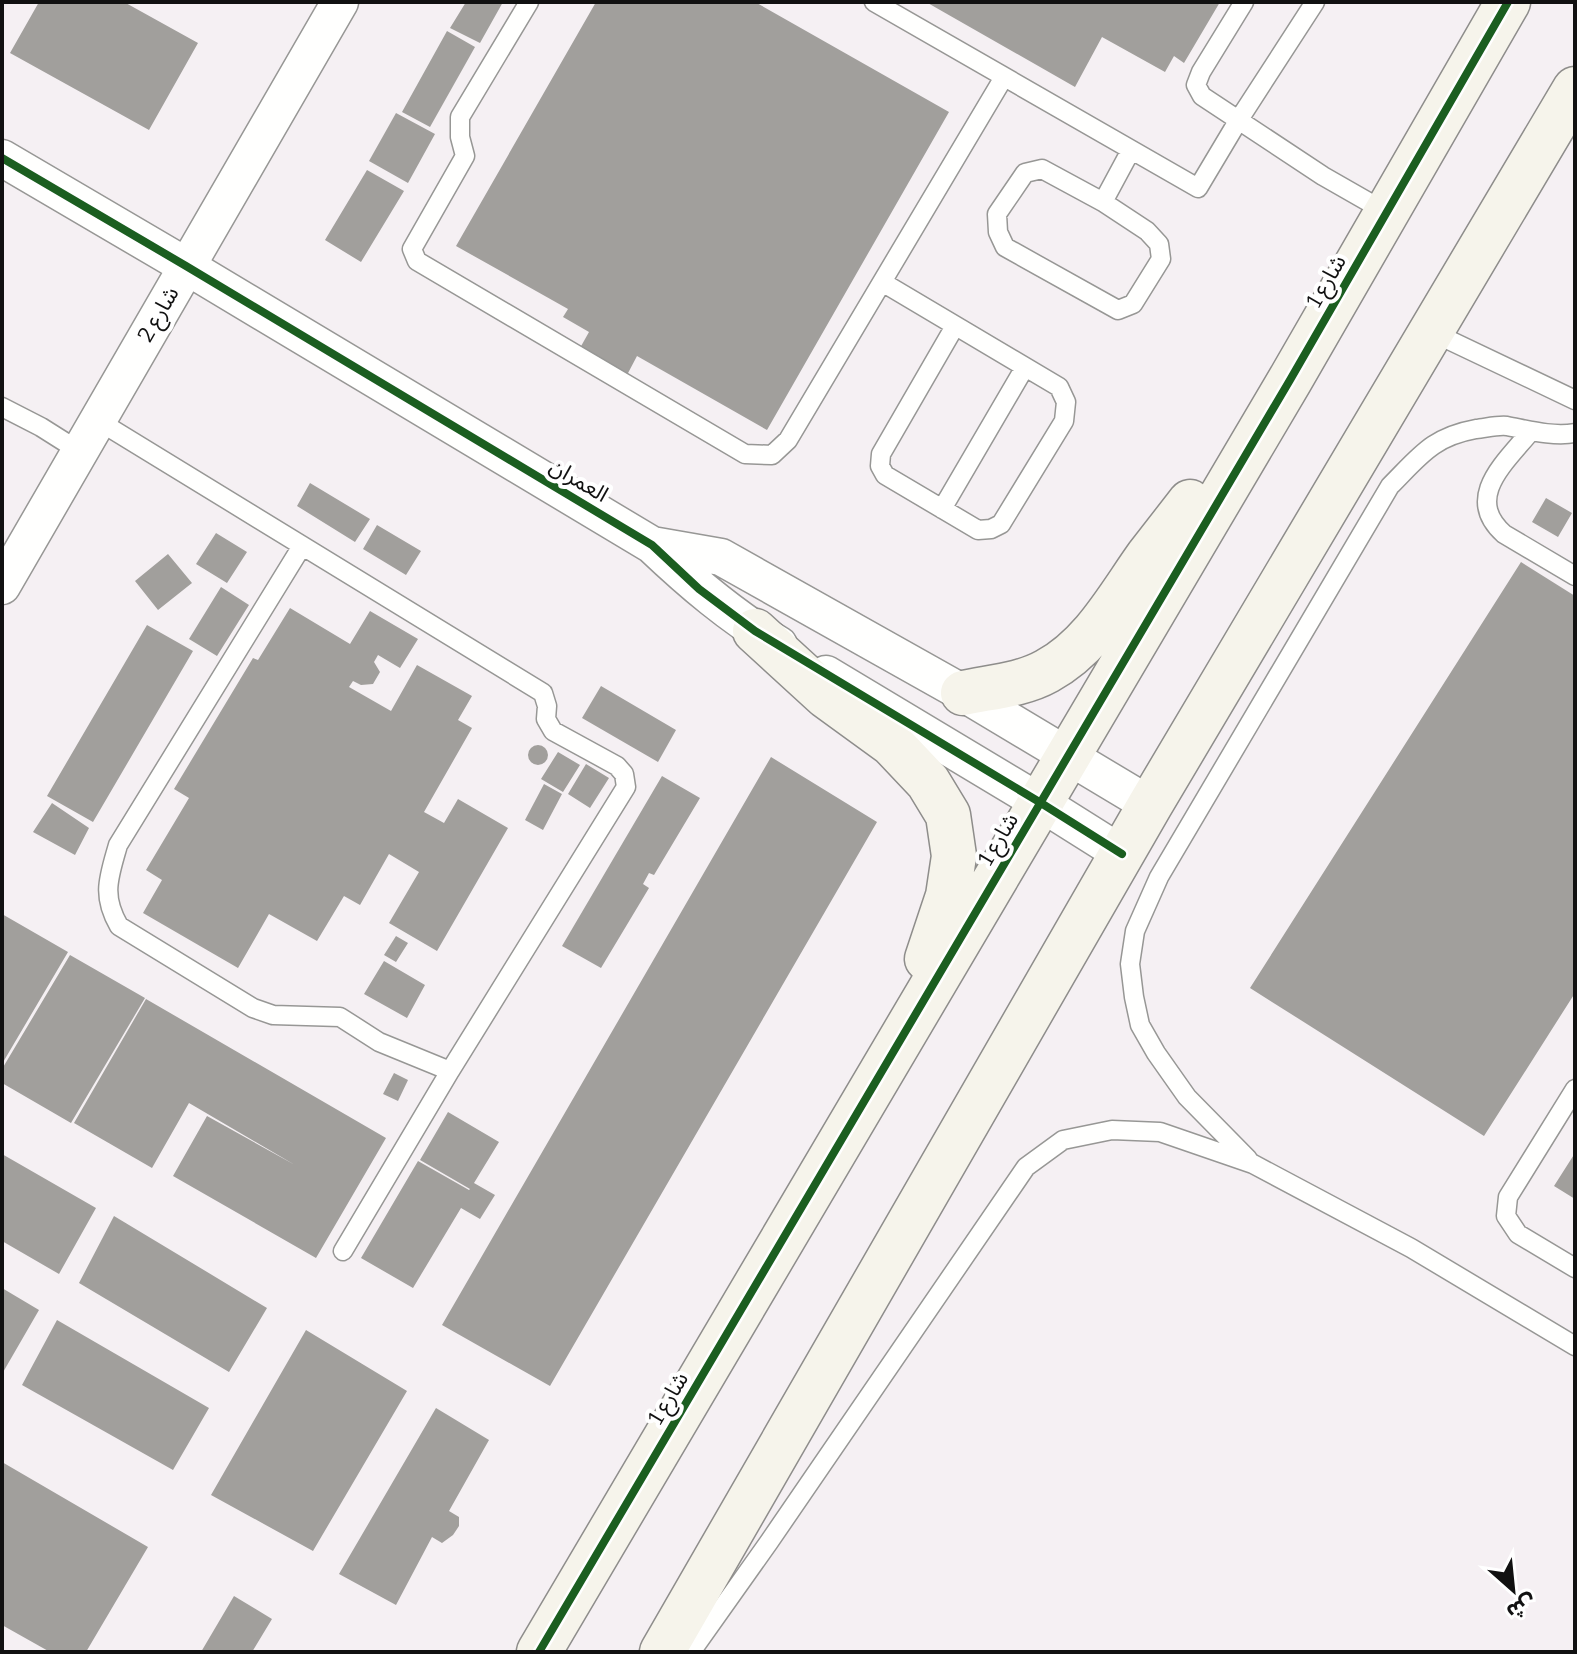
<svg xmlns="http://www.w3.org/2000/svg" width="1577" height="1654" viewBox="0 0 1577 1654" font-family="Bitter,'Noto Sans Arabic',serif">
  <style>
    .industrial { fill: #f5f0f3 }
    .building { fill: #a19f9c }
    .lines { fill: none; stroke-linecap: round; stroke-linejoin: round }
    .lane-casing { stroke: #979795; stroke-width: 21 }
    .street-casing { stroke: #979795; stroke-width: 39 }
    .secondary-casing { stroke: #8e8d8b; stroke-width: 47 }
    .lane { stroke: #fffffe; stroke-width: 18 }
    .street { stroke: #fffffe; stroke-width: 36 }
    .secondary { stroke: #f6f4eb; stroke-width: 44 }
    .cycleway-casing { stroke: #fff; stroke-width: 13 }
    .cycleway { stroke: #1b5e20; stroke-width: 8 }
    .labels { text-anchor: middle; dominant-baseline: central; stroke-width: 8; stroke-linejoin: round; paint-order: stroke }
    .street-label { font-size: 22px; fill: #111; stroke: #fff }
  </style>
  <rect width="100%" height="100%" fill="#fdfcf7"/>
  <path class="industrial" d="M2,2H1575V1652H2Z"/>
  <path class="building" d="M39,2H124L198,43L149,130L10,53Z
    M466,2H503L480,43L450,28Z
    M596,2H755L949,112L767,430L637,356L627,375L580,348L589,332L563,317L568,309L456,246Z
    M926,2H1220L1184,63L1174,56L1165,72L1102,37L1075,87Z
    M447,31L475,47L430,127L402,112Z
    M396,113L435,134L408,183L369,161Z
    M367,170L404,191L361,262L325,240Z
    M310,483L370,519L355,542L297,506Z
    M1546,498L1572,513L1558,537L1532,522Z
    M377,525L421,551L406,575L363,549Z
    M216,533L247,552L227,583L196,564Z
    M168,554L192,583L158,610L135,581Z
    M1521,562L1575,596V993L1484,1136L1250,988Z
    M221,587L249,605L217,656L189,639Z
    M290,608L350,644L370,611L418,639L400,668L378,655L374,662L380,672L373,684L361,685L353,681L349,687L391,711L417,665L472,696L458,720L472,728L424,812L444,823L458,799L508,828L437,951L389,923L419,872L389,854L360,905L344,896L317,941L269,914L238,968L143,913L162,880L146,870L189,798L174,789L253,658L258,660Z
    M147,625L193,651L93,822L47,796Z
    M601,686L676,730L658,762L582,718Z
    M528 755a10 10 0 1 1 20 0a10 10 0 1 1-20 0Z
    M558,752L580,765L563,792L541,779Z
    M771,757L877,822L550,1386L442,1325Z
    M586,764L609,778L590,808L568,794Z
    M662,776L700,798L654,875L649,873L643,884L649,888L601,968L562,946Z
    M544,784L562,794L543,830L525,820Z
    M52,803L89,828L75,855L33,832Z
    M2,914L68,952L2,1064Z
    M396,936L408,943L396,962L384,955Z
    M70,955L145,998L71,1123L2,1083V1069Z
    M384,961L425,985L407,1018L364,994Z
    M146,999L386,1138L316,1258L173,1176L207,1116L295,1165L189,1103L152,1168L74,1123Z
    M394,1073L408,1080L398,1101L383,1094Z
    M448,1112L499,1142L474,1183L495,1195L480,1219L461,1208L413,1288L361,1258L418,1161L469,1190L470,1189L420,1160Z
    M1575,1153V1199L1554,1186Z
    M2,1154L96,1208L59,1274L2,1241Z
    M114,1216L267,1308L229,1372L79,1283Z
    M2,1288L39,1310L2,1374Z
    M57,1320L209,1408L173,1470L22,1385Z
    M306,1330L407,1391L313,1551L211,1495Z
    M436,1408L489,1440L449,1511L459,1517V1526L453,1535L442,1543L432,1537L396,1605L339,1574Z
    M2,1462L148,1547L86,1652H50L2,1625Z
    M234,1596L272,1619L252,1652H201Z"/>
  <g class="lines">
    <g class="lane-casing">
      <path id="lane" d="M529,2L460,117V137L465,156L412,249L417,261L745,454L772,455L788,440L1004,77
        M874,2L1198,188L1238,121L1315,2
        M1244,2L1201,72L1196,85L1202,96L1323,176L1386,212
        M1103,202L1042,169L1025,173L997,214L998,232L1005,247L1118,310L1133,304L1161,259L1159,244L1147,231L1103,202L1131,150
        M882,282L1059,387L1066,402L1064,421L1001,524L991,529L978,530L885,475L880,466L881,454L955,326
        M1432,332L1575,400
        M2,407L41,427L79,451
        M97,420L543,693L547,706L546,719L553,731L617,766L624,774L626,787L450,1071L379,1042L340,1017L273,1015L253,1008L119,926C101,895 109,877 118,845L302,546
        M1531,431C1506,462 1463,497 1504,534L1575,576
        M942,509L1025,367
        M1575,1089L1508,1197L1506,1216L1518,1234L1575,1268
        M1248,1159L1187,1097L1156,1053L1140,1025L1134,997L1130,964L1135,931L1159,877L1390,486C1420,456 1432,437 1476,429C1486,428 1497,425 1507,426C1528,430 1553,437 1575,433
        M343,1251L450,1071
        M691,1652L769,1542L1026,1167L1063,1140L1112,1130L1160,1132L1253,1164L1411,1248L1575,1346"/>
    </g>
    <g class="street-casing">
      <path id="street" d="M2,158L186,266L652,545C692,583 731,616 779,645
        M652,545L721,557L963,693L1150,805
        M2,586L340,2
        M826,674L1041,803L1122,854"/>
    </g>
    <g class="secondary-casing">
      <path id="secondary" d="M755,631L826,696L892,744L928,782L948,815L954,856L948,896L927,959
        M963,693C991,687 1022,685 1047,671C1093,646 1118,598 1148,556C1162,538 1176,520 1190,502
        M539,1652L1290,380L1508,2
        M662,1652L1150,805L1575,89"/>
    </g>
    <use href="#lane" class="lane"/>
    <use href="#street" class="street"/>
    <use href="#secondary" class="secondary"/>
    <g class="cycleway-casing">
      <path id="cycleway" d="M2,158L186,266L652,545L699,589L755,631L1041,803L1122,854
        M539,1652L1290,380L1508,2"/>
    </g>
    <use href="#cycleway" class="cycleway"/>
  </g>
  <g class="labels">
    <g class="street-label">
      <text transform="translate(1326 281) rotate(-60)">شارع 1</text>
      <text transform="translate(158 314) rotate(-60)">شارع 2</text>
      <text transform="translate(579 480) rotate(31)">العمران</text>
      <text transform="translate(998 839) rotate(-59)">شارع 1</text>
      <text transform="translate(668 1398) rotate(-59)">شارع 1</text>
    </g>
  </g>
  <rect width="1577" height="1654" fill="none" stroke="#111111" stroke-width="8"/>
  <g transform="translate(1513 1590) rotate(153)" stroke="#ffffff" stroke-width="6" paint-order="stroke">
  <path d="M0-6L14 30L0 20L-14 30Z" fill="#111111"/>
  <text y="-12" font-size="22" font-weight="bold" text-anchor="middle" fill="#111111">ش</text>
  </g>
</svg>
